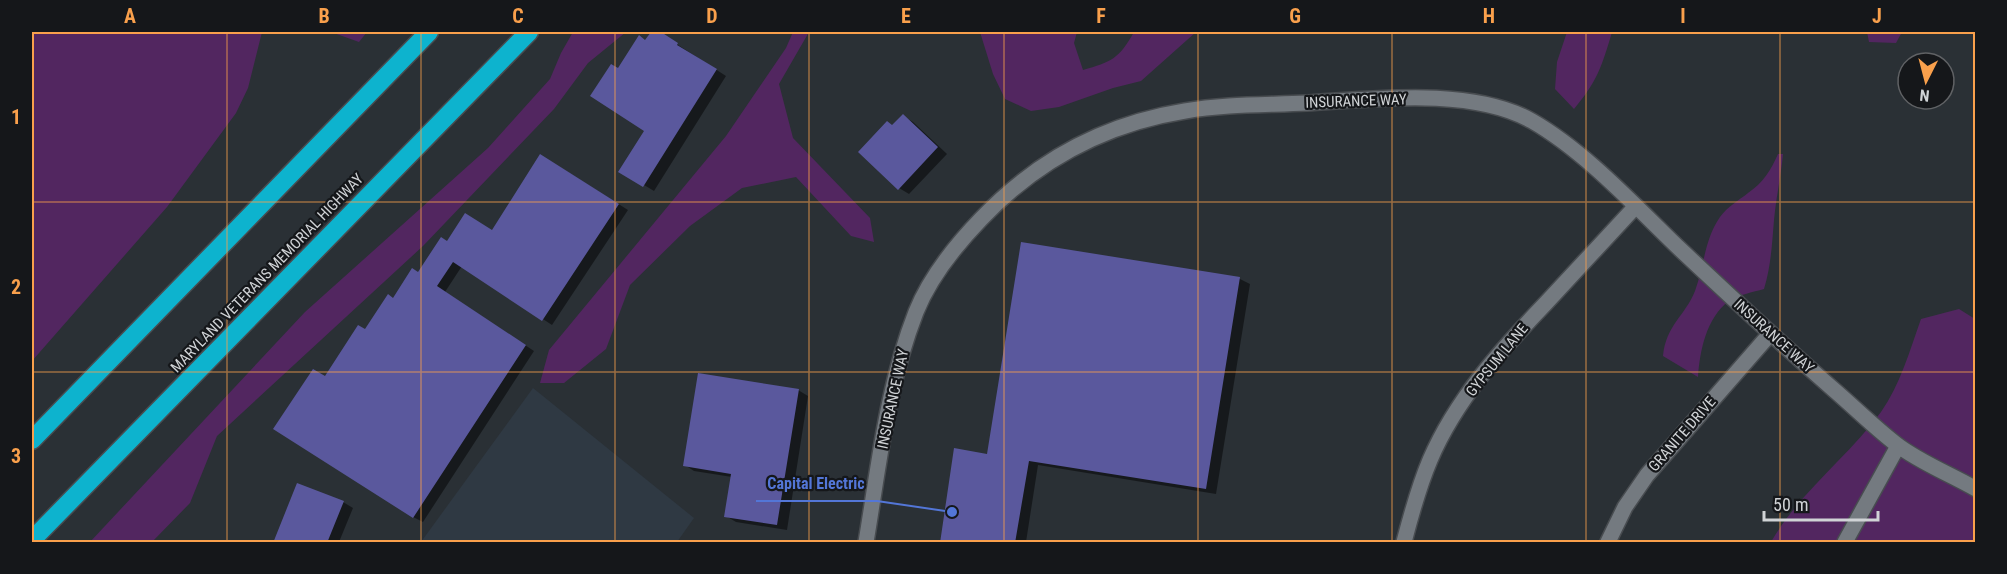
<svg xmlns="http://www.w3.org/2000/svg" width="2007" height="574" viewBox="0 0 2007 574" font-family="'Roboto Condensed',sans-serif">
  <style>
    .built { fill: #2f3943 }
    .green { fill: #522660 }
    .shadow { fill: #0007 }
    .building { fill: #5a589d }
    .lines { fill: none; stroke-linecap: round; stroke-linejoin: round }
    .minor-casing { stroke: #484c50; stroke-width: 18 }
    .motorway-casing { stroke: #484c50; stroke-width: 21 }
    .minor { stroke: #747a80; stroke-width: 15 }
    .motorway { stroke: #0db3ce; stroke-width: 18 }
    .grid { fill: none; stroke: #f9a04c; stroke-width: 1.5; stroke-opacity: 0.55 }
    .labels { text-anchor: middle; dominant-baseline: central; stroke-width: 4.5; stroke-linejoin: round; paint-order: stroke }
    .street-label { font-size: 15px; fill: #d0d3d6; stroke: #15171a }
    .leader { fill: none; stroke: #5376d7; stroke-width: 2 }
    .callout-dot { fill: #5376d7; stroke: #15171a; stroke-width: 2 }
    .callout-label { font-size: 16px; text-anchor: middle; font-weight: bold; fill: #5376d7; stroke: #15171a; stroke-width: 4.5; stroke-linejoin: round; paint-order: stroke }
    .neatline { fill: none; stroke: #f9a04c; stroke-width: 2 }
    .grid-label { font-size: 20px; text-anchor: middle; font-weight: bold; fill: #f9a04c }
  </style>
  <rect width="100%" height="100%" fill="#2a3035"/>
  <path class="built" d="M533,388L694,518L677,542H421Z"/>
  <path class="green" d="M32,32H262L248,88L236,113L167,207L32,361Z
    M331,32H367L359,42Z
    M573,32H626L588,63L554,109L423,246L217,436L190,503L152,542H90L305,312L488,148L550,79L561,53Z
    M793,32H809L779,84L793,138L870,218L874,242L851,236L796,177L742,188L690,226L630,285L606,349L564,383H540L549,350L726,136L786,48Z
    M980,32H1077L1074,43L1083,70C1111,62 1119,59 1134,32H1196L1141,81L1113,88L1059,107L1031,111L1005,99L993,74Z
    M1567,32H1612C1602,66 1597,82 1574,109L1555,89L1557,62Z
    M1867,32H1902L1896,43L1869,42Z
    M1778,154H1783C1781,176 1776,198 1774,220C1772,244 1771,266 1764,289C1753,292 1738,295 1729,301C1706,318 1700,351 1698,377L1663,356C1666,325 1685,316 1695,291C1704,266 1705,238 1720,217C1728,206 1738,201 1748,193C1763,183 1771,170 1778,154Z
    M1959,309L1975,319V542H1771C1799,493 1847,458 1881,412C1900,385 1910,350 1921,319Z"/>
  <path class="shadow" d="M652,32H658L726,76L654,191L621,171L646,131L619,70L646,41Z
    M903,116L913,122L947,154L909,194L899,188L894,126Z
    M550,161L628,210L552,325L462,266L445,292L534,351L423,522L413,517L326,378L365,331L448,243L493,232Z
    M1022,244L1240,279L1250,284L1216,494L1038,465L1026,542H941L988,456Z
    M798,390L808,396L787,530L736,522L726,516L732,477L694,471L685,465Z
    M343,502L353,508L339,542H275Z"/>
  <path class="building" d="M651,32H661L678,43L677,45L717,69L643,187L618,172L644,131L590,96L611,64L618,68L639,35L645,40Z
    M903,114L938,147L898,190L858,152L887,121L892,125Z
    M540,154L619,204L542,321L453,262L437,286L526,345L413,518L273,429L313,369L325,376L358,325L365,329L388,294L393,298L412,268L418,272L441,237L447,241L465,213L492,230Z
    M1021,242L1240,277L1206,489L1029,461L1015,543H940L954,448L987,454Z
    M698,373L799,389L777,525L724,517L731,474L683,466Z
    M297,483L344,501L327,543H273Z"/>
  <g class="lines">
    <g class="minor-casing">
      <path id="minor" d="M866,542C879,465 887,386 916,312C930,277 955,246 981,219C1037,160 1104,124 1185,111C1225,104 1266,105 1307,103C1374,99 1472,87 1532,121C1586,152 1636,207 1681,250C1731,297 1781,344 1833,389C1854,407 1874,427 1896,444C1919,462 1950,474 1976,489
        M1404,542C1411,515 1419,486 1430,460C1456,399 1501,350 1546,303C1576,271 1606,238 1636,206
        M1608,542L1625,507L1647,475L1770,334
        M1845,542L1898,446"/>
    </g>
    <g class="motorway-casing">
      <path id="motorway" d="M32,440L429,32
        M32,540L529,32"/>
    </g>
    <use href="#minor" class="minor"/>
    <use href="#motorway" class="motorway"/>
  </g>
  <path class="grid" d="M227,32V542M421,32V542M615,32V542M809,32V542M1004,32V542M1198,32V542M1392,32V542M1586,32V542M1780,32V542M32,202H1976M32,372H1976"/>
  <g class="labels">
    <g class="street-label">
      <text transform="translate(1356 101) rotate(-2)">INSURANCE WAY</text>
      <text transform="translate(267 273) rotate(-46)">MARYLAND VETERANS MEMORIAL HIGHWAY</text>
      <text transform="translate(1774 336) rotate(42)">INSURANCE WAY</text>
      <text transform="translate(1497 360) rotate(-51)">GYPSUM LANE</text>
      <text transform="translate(893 399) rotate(-78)">INSURANCE WAY</text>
      <text transform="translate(1682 434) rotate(-49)">GRANITE DRIVE</text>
    </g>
  </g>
  <path class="leader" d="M952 512L877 501H756"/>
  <circle class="callout-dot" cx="952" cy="512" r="6"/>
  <g class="callout-label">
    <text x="816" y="489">Capital Electric</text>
  </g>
  <rect width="2007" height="574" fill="none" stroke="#15171a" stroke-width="66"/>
  <g transform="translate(1926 81) rotate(186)"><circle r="28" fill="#15171a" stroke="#606265" stroke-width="1.5"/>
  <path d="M0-4.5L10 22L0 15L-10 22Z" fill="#f9a04c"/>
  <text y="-9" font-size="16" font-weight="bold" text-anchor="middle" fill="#d0d3d6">N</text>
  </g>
  <path d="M1764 511v9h114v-9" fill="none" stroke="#d0d3d6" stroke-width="3"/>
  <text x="1773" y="511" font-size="18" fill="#d0d3d6" stroke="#15171a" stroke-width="4.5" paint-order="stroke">50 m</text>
  <rect x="33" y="33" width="1941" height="508" class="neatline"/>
  <g class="grid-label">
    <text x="130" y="23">A</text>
    <text x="324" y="23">B</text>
    <text x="518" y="23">C</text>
    <text x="712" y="23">D</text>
    <text x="906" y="23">E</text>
    <text x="1101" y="23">F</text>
    <text x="1295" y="23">G</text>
    <text x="1489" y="23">H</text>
    <text x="1683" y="23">I</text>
    <text x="1877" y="23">J</text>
    <text x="16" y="124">1</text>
    <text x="16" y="294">2</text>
    <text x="16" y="463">3</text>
  </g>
</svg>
